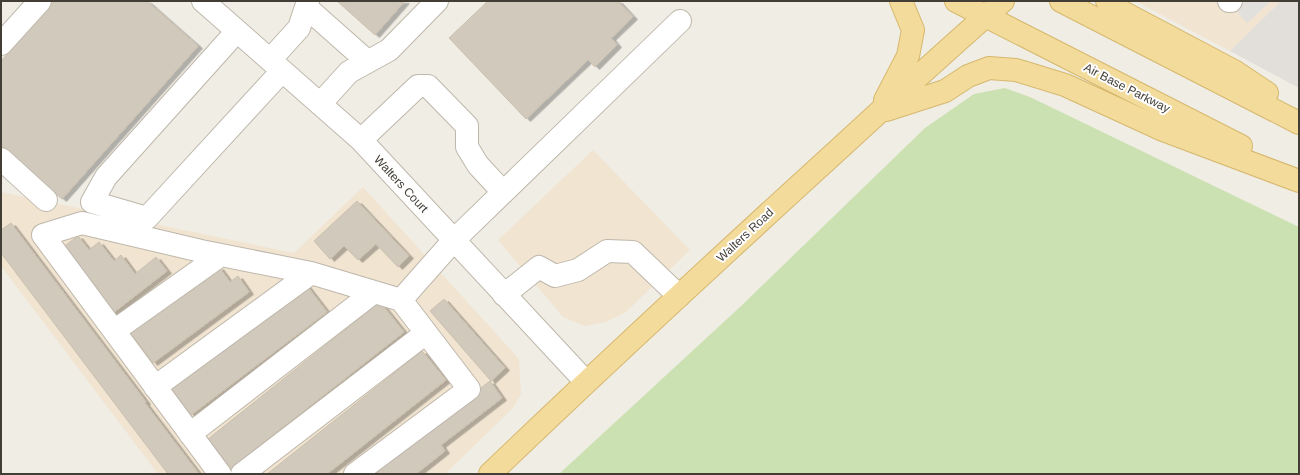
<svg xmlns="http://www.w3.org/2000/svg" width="1300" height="475" viewBox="0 0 1300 475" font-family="Arial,sans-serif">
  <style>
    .commercial { fill: #f1e4d1 }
    .industrial { fill: #e2dfda }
    .green { fill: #cbe1b1 }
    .parking { fill: #e2e0dd }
    .building { fill: #d1c9bb; stroke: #cbc0af; filter: url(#shadow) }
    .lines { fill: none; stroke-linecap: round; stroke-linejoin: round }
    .minor-casing { stroke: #beb7ab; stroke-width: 24 }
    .major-casing { stroke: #d6b86d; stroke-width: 24 }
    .minor { stroke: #fff; stroke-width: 22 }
    .major { stroke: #f3db9b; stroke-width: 22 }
    .labels { text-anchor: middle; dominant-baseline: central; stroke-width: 4; stroke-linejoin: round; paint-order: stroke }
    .street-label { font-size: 12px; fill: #423d35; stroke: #fff }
  </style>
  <defs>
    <filter id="shadow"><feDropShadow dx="4.5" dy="2.5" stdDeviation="0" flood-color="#0004"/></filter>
  </defs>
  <rect width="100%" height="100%" fill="#f0ede5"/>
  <path class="commercial" d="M1135,1H1281L1230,51Z
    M593,150L690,250L626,312L606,322L584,326L563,317L498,240Z
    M363,187L519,359L521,394L513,408L445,474H158L1,266V192L294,253Z"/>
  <path class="industrial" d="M1281,1H1299V88L1230,51Z"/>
  <path class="green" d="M1005,88L1030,97L1299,227V474H559L740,307L925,128L974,94Z"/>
  <path class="parking" d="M1219,1H1271L1247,23L1232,6Z"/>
  <path class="building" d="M54,1H147L198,46L62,199L40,180L34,186L11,157L1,148V61Z
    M337,1H405L375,35Z
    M488,1H618L633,17L611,38L617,45L595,67L588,60L526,119L449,38Z
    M357,201L409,256L398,267L376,244L358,260L344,246L330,259L314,241Z
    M11,223L146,402L145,403L199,474H168L1,253V230Z
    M78,236L89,250L99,242L114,261L121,255L135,274L156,257L167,271L113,313L62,248Z
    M219,267L230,282L238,276L249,292L153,363L131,333Z
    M304,282L327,312L191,415L168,385Z
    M444,299L505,368L491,381L430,311Z
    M380,302L404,332L231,468L208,439Z
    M422,351L446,380L327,474H267Z
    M490,381L502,398L441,445L445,451L416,474H370Z"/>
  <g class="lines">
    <g class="minor-casing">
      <path id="minor" d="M203,1L361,140L586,382
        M1229,1H1231
        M306,7L367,61
        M237,31L106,177L92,202L147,218L282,71
        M1,44L40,1
        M270,60L299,28L308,1
        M320,104L349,72L389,50L437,1
        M361,140L418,86H428L467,126V147L478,165L503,192
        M1,159L46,200
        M504,295L539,267L555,276L578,270L607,251L633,252L679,296
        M401,300L454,240L680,21
        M114,331L221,255
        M155,387L311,273
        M190,434L374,292
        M220,474L43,235L82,223L201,251L311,273L401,300L469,389L355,474
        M242,474L426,333"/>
    </g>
    <g class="major-casing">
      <path id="major" d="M956,1L1241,146
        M1061,1L1299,123
        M1107,1L1113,7L1234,71L1267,93
        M885,100L908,56L913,30L901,1
        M886,110L945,91L968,76L989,68L1016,70L1065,85L1163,130L1299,181
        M490,474C594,374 699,277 805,180C871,120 936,59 1003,1"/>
    </g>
    <use href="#minor" class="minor"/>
    <use href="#major" class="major"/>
  </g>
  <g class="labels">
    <g class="street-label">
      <text transform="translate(1127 88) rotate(27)">Air Base Parkway</text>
      <text transform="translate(401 184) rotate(47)">Walters Court</text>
      <text transform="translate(745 235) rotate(-43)">Walters Road</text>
    </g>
  </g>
  <rect width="1300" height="475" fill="none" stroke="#423d35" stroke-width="4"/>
</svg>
